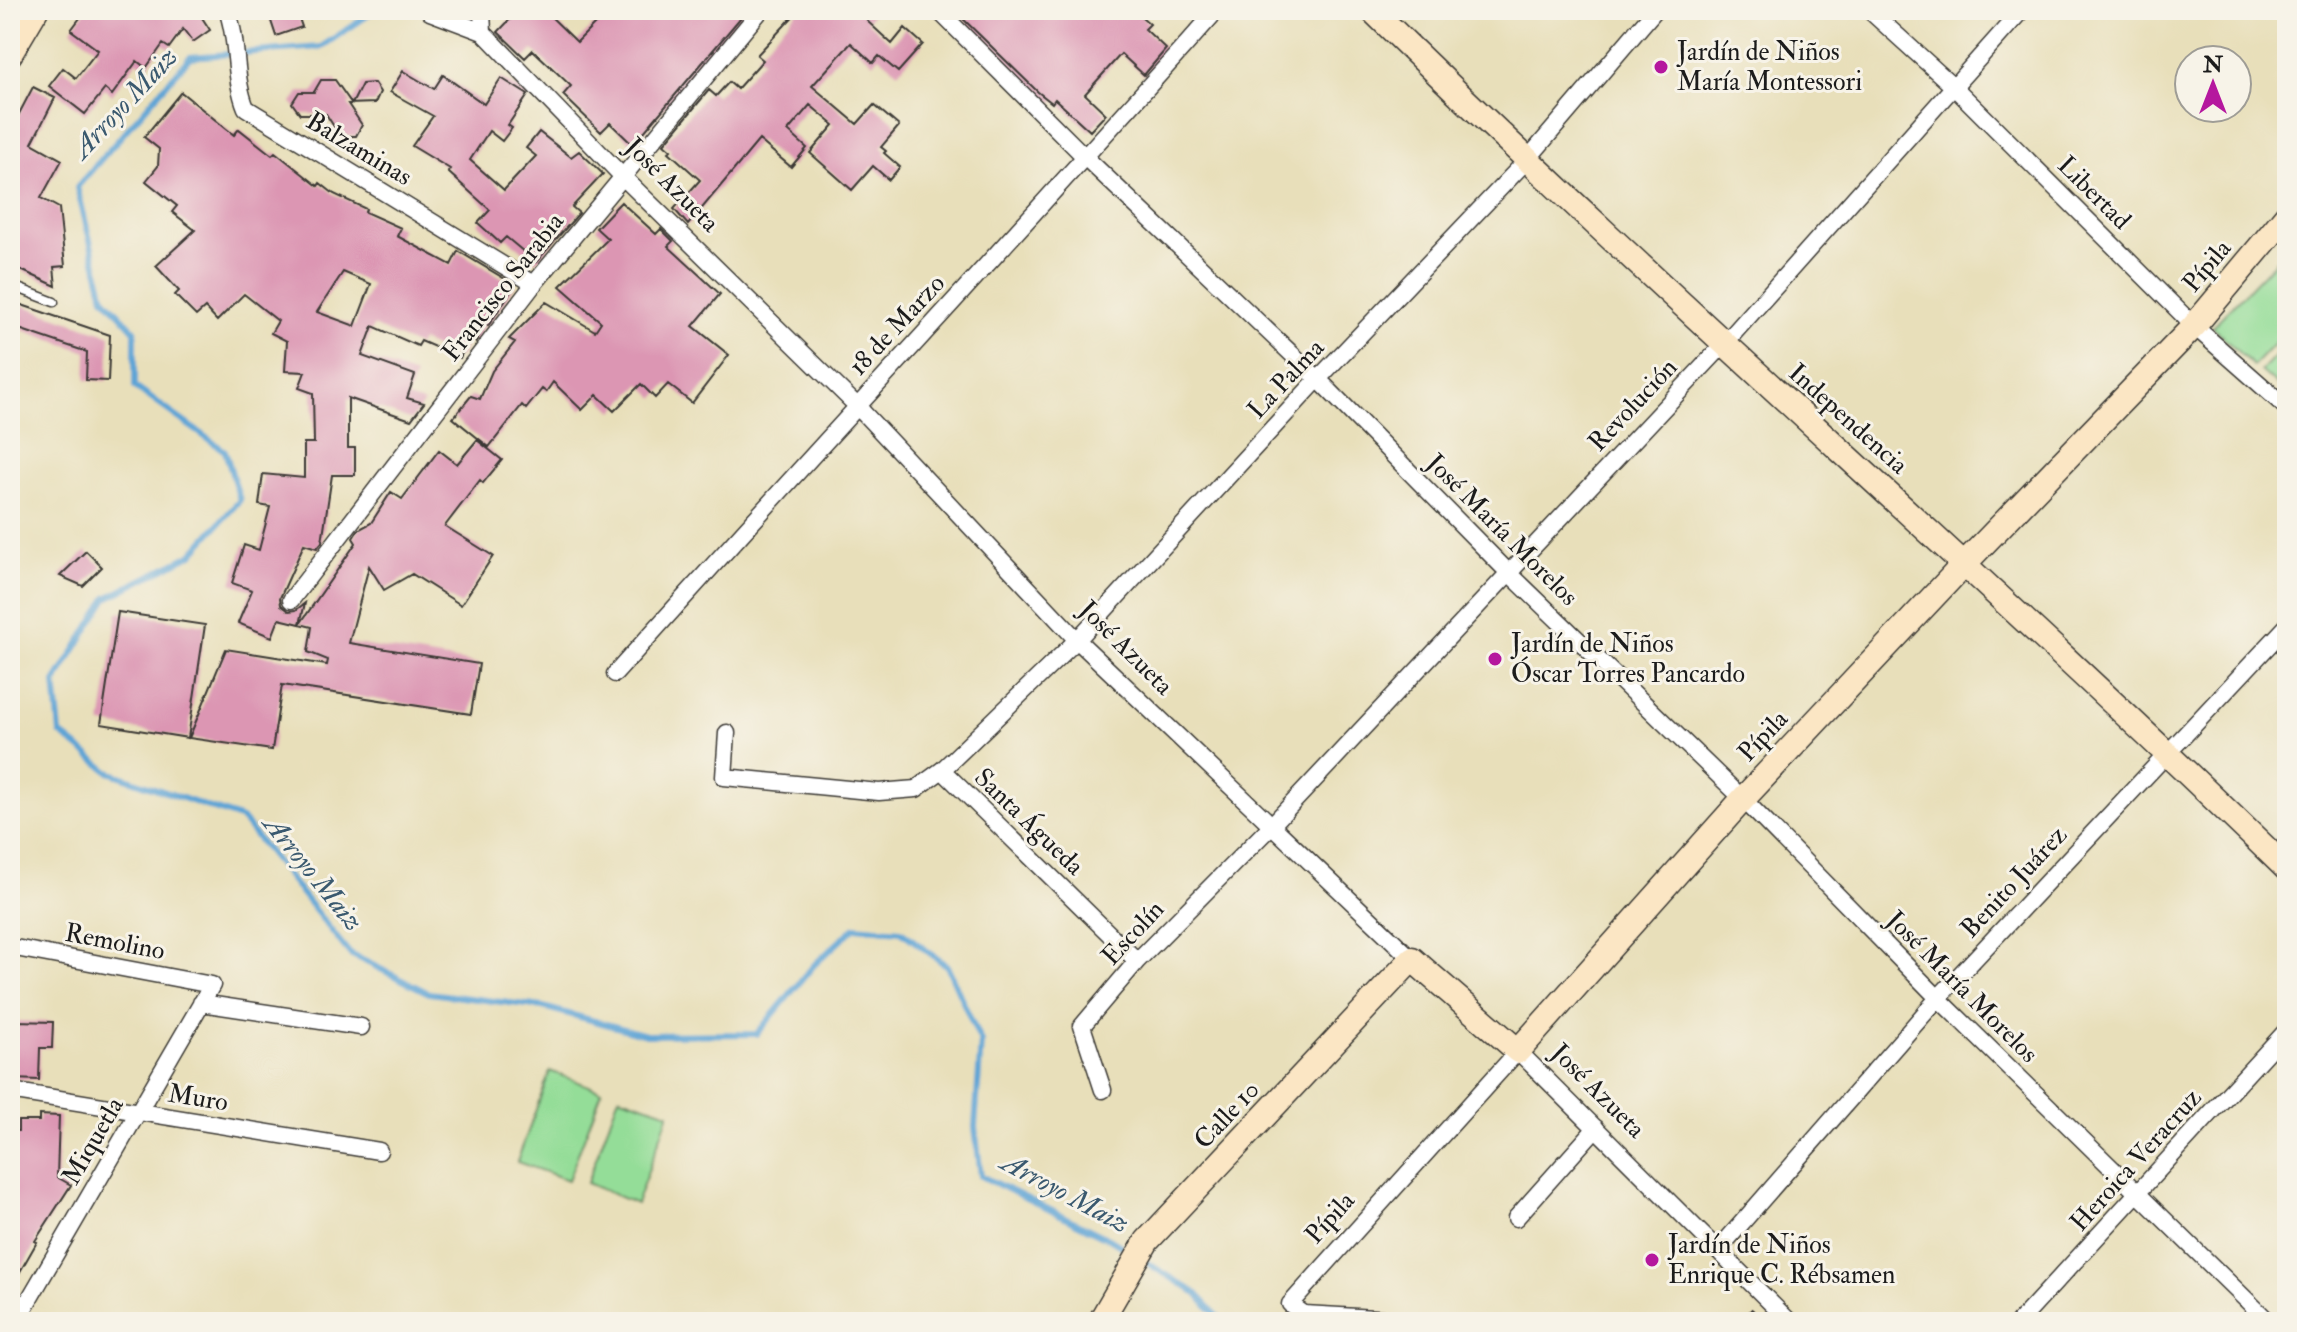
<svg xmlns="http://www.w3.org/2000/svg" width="2297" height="1332" viewBox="0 0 2297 1332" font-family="'IM FELL Double Pica',serif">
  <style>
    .green { fill: #94dd98; stroke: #587c5a; stroke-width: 2 }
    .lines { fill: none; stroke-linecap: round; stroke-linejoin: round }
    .stream { stroke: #5fa4d5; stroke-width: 6 }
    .building { fill: #dc96b3; fill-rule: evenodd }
    .lane-casing { stroke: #3b3934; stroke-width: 11 }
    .street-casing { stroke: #3b3934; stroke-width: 19 }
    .secondary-casing { stroke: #3b3934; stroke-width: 27 }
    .path { stroke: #3b3934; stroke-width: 4; stroke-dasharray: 6 6; stroke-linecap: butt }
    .lane { stroke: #fff; stroke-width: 8 }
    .street { stroke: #fff; stroke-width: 16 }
    .secondary { stroke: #fbe6c4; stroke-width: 24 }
    .poi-dot { fill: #b5179e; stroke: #f7f3e8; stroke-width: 3 }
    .labels { text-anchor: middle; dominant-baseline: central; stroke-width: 6; stroke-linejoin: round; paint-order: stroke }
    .poi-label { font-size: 26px; fill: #1c1c1c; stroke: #f7f3e8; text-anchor: start }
    .street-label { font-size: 26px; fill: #1c1c1c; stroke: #f7f3e8 }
    .water-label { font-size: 28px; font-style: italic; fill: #3a596f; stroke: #f7f3e8 }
  </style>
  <rect width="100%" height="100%" fill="#f7f3e8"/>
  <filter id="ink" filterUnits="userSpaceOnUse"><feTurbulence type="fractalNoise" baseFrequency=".0125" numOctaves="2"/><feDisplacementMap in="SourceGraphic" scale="16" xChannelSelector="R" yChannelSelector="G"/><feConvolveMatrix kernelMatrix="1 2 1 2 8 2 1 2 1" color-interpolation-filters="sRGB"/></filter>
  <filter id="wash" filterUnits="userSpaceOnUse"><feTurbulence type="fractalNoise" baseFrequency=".006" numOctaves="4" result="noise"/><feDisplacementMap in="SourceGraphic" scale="32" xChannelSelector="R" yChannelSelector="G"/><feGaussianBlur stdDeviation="1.8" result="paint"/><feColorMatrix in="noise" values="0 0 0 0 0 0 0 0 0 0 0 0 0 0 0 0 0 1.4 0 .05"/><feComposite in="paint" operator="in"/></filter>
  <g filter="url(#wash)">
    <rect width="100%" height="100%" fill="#e8dfba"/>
    <path class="green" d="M2286,250L2287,330L2253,366L2212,327Z
      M2287,343V394L2261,371Z
      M550,1071L602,1091L568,1180L517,1162Z
      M619,1096L669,1113L636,1204L587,1183Z"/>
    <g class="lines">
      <path class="stream" d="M376,10L321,47L190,57L77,187L104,297L135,331V387L225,451L240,500L192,554L107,598L55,682L60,733L109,772L242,819L350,954L429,993L543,1007L646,1035L757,1034L814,965L855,927L901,931L947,966L981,1042L975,1127L981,1176L1111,1240L1135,1255
        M1144,1261L1196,1293L1223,1322"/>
    </g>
    <g id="blocks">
      <path class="building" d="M86,10H197L210,30L193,42L183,29L169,48L163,44L146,68L137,61L112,95L105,89L85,114L49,86L63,68L76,78L98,50L71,30Z
        M275,10H296L302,27L276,36L270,18L277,15Z
        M519,10H544L577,42L604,15L609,20L618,10H747L633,145L610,123L601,132L563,95L571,86L533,50L525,58L498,32Z
        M799,10H877L867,21L892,44L905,28L923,44L898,72L879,56L873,63L851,43L812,86L857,124L874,105L899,126L881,147L886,151L884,153L900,167L889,180L873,166L852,190L810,153L834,125L810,105L788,131L807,148L791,167L759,140L688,225L674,209L700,180L669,152L671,150L664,144L709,90L716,96L729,82L737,89L763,60L757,55Z
        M954,10H1134L1150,24L1145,29L1166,49L1144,75L1121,54L1085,94L1106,114L1090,131L1055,99L1052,103L1038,92Z
        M403,71L434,89L443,75L484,104L501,78L528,95L508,125L512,128L502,141L489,131L470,160L504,190L536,156L526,148L539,132L571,157L579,151L603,174L572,207L579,213L536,262L506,237L500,243L478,223L490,210L448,172L450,169L412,146L433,116L390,92Z
        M321,80H335L352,104L362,84L374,83L380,92L375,103L348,104L362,125L356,136H340L326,114H300L292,103L299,92H314Z
        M33,87L55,98L32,143L62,160L41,198L59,208L65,266L54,267L56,286L10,265V131Z
        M181,92L234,135L239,129L272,155L275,152L318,186L320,183L334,194L366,209L365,212L401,228L397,236L451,265L458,251L515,285L488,326L484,324L476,342L468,339L460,358L421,341L418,346L373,326L362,356L415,375L407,398L424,403L411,420L348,398V448H355V475H332L322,542L317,548L304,544L280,598L281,605L289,611L296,610L305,603L300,624L279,619L272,637L238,623L252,590L232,583L244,545L259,550L270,507L259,505L263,474L304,478V443H314L313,393L299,388L305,372L285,371L287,341L271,333L278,321L244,294L217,321L205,308L196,316L175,295L179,291L156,266L195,230L172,212L177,206L146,181L158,166L159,149L144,137ZM343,272L371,284L355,326L317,312Z
        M621,202L656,234L661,229L673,241L668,246L720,294L693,326L729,355L692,403L668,384L655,398L641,384L614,411L597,395L582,410L553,382L546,392L542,389L526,409L522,405L489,447L453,418L471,396L480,399L492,371L515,342L509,339L546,302L595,331L601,322L560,286L608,239L596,228Z
        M10,301L110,335L108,381L86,380L87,352L10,326Z
        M477,440L502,460L483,483L480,480L445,526L493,556L461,605L412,574L384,590L369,566L349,643L479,664L471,714L282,685L272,750L189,738L226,649L327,665L328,660L308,652L312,627L300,624L356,543L353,538L358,530L371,523L391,492L402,499L439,450L457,464Z
        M86,551L102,567L83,586L60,576Z
        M118,612L205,625L188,738L101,724Z
        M16,1021L53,1022L52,1048H40L39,1080L13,1079L14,1060H10V1035H15Z
        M39,1115L59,1116L57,1177L71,1185L35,1241L37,1242L10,1289V1131H18V1121H39Z"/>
    </g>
  </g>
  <g filter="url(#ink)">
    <use href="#blocks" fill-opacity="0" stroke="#3b3934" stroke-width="2"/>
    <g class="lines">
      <g class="lane-casing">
        <path id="lane" d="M10,285L54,302"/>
      </g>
      <g class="street-casing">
        <path id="street" d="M227,10C239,42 233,76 246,108L534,284
          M482,10L483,32
          M938,10L1085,157L1318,379L1508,572L1743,799L1938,998L2269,1322
          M1869,10L1954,87L2194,326L2287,408
          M430,12L483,32L623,177L856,405L1077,640L1412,959
          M291,600L534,284L761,10
          M615,674C814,452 1018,233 1217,10
          M727,733L724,777L879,792L916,789L942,770L1077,640L1318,379L1526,161L1655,10
          M942,770L1137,961
          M10,947L212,985L16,1322
          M201,1003L361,1027
          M1103,1090L1082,1026L1137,961L1270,827L1725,343L2022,10
          M10,1091L379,1151
          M1516,1218L1596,1128
          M1719,1249L1938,998L2287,626
          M1393,1319L1304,1314L1290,1304L1518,1051L1790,1322
          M2019,1322L2287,1030"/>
      </g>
      <g class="secondary-casing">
        <path id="secondary" d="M1372,10C1671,303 1987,577 2287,869
          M10,54L36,10
          M1100,1322L1147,1241L1412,959L1518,1051L1743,799L1965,563L2194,326L2287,215"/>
      </g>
      <path class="path" d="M1742,1322L1753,1309"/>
      <use href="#lane" class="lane"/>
      <use href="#street" class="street"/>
      <use href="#secondary" class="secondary"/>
    </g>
  </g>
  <g class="poi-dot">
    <circle cx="1661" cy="67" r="8"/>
    <circle cx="1495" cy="659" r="8"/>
    <circle cx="1652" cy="1260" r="8"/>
  </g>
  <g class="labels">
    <g class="poi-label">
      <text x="1677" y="52">Jardín de Niños<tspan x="1677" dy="30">María Montessori</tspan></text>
      <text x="1511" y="644">Jardín de Niños<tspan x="1511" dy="30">Óscar Torres Pancardo</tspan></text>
      <text x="1668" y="1245">Jardín de Niños<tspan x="1668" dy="30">Enrique C. Rébsamen</tspan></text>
    </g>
    <g class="street-label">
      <text transform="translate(359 149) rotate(31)">Balzaminas</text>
      <text transform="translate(672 185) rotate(45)">José Azueta</text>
      <text transform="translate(2094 193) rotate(45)">Libertad</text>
      <text transform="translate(2207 266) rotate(-50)">Pípila</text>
      <text transform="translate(503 287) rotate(-52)">Francisco Sarabia</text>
      <text transform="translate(897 325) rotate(-47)">18 de Marzo</text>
      <text transform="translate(1286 379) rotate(-47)">La Palma</text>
      <text transform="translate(1633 405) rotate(-47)">Revolución</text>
      <text transform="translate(1848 419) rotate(42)">Independencia</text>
      <text transform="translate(1502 530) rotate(45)">José María Morelos</text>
      <text transform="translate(1126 648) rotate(45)">José Azueta</text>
      <text transform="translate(1763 736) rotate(-47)">Pípila</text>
      <text transform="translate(1029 822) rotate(44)">Santa Águeda</text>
      <text transform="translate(2014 882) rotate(-47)">Benito Juárez</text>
      <text transform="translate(1133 933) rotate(-47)">Escolín</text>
      <text transform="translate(115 942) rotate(11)">Remolino</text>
      <text transform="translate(1962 987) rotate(45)">José María Morelos</text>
      <text transform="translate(1598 1091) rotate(45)">José Azueta</text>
      <text transform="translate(198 1098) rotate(9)">Muro</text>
      <text transform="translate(1227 1115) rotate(-47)">Calle 10</text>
      <text transform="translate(93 1141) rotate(-60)">Miquetla</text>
      <text transform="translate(2136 1160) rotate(-48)">Heroica Veracruz</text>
      <text transform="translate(1330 1218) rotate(-48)">Pípila</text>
    </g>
    <g class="water-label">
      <text transform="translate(125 103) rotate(-47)">Arroyo Maiz</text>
      <text transform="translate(313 873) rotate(51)">Arroyo Maiz</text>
      <text transform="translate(1065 1193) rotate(28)">Arroyo Maiz</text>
    </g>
  </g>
  <rect width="2297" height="1332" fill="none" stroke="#f7f3e8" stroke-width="40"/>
  <g transform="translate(2213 84)"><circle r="38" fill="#f7f3e8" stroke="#9f9d96" stroke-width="2"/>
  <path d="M0-6L14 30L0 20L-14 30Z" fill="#b5179e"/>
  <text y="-12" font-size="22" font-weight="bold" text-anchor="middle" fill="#1c1c1c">N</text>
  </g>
</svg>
